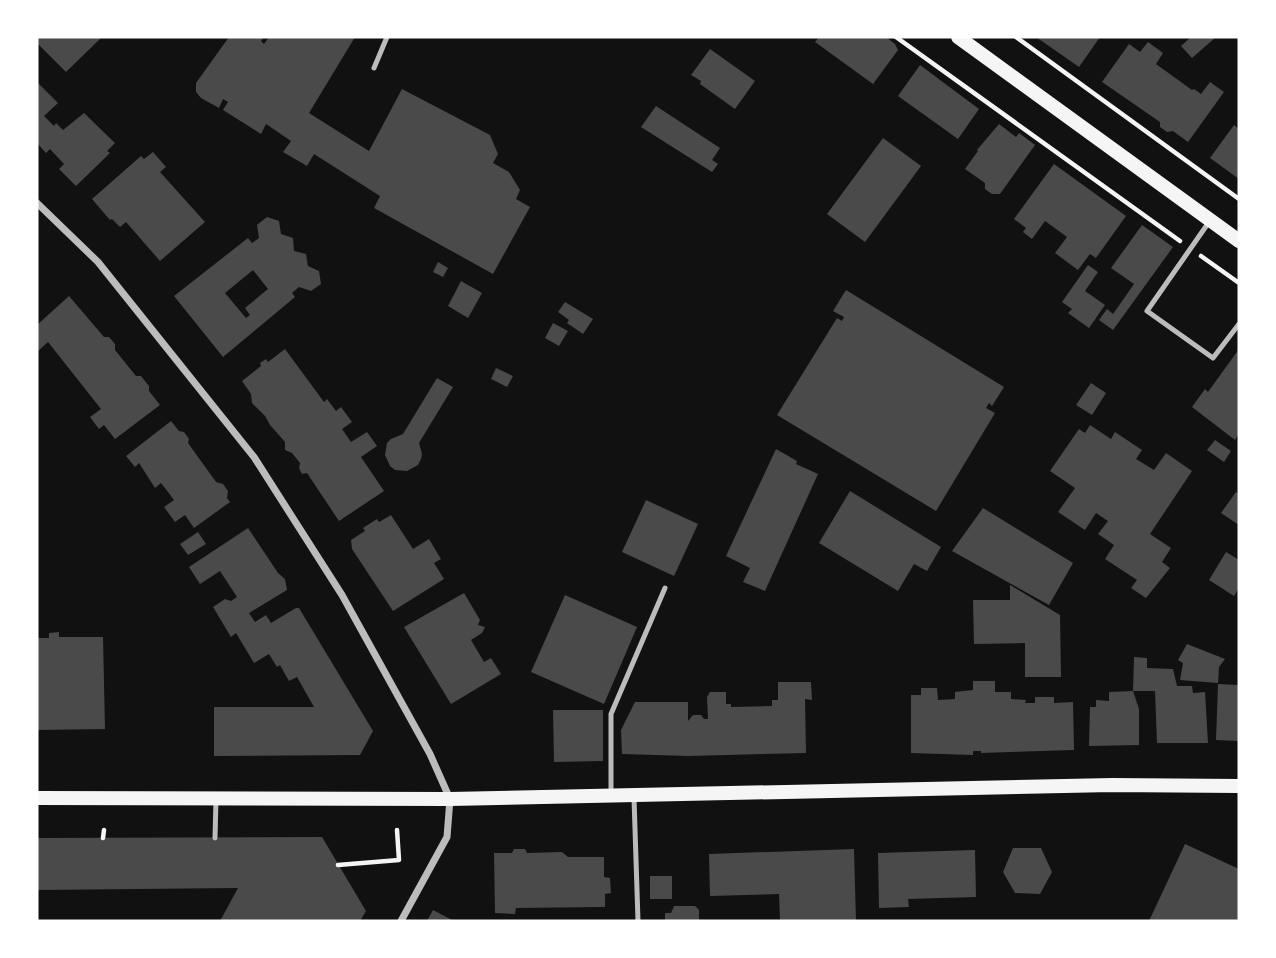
<svg xmlns="http://www.w3.org/2000/svg" width="1276" height="958" viewBox="0 0 1276 958" font-family="'Exo 2',sans-serif">
  <style>
    .building { fill: #4a4a4a; fill-rule: evenodd }
    .lines { fill: none; stroke-linecap: round; stroke-linejoin: round }
    .path { stroke: #f5f5f5; stroke-width: 4.5 }
    .service { stroke: #bcbcbc; stroke-width: 5 }
    .minor { stroke: #bcbcbc; stroke-width: 7 }
    .secondary { stroke: #f5f5f5; stroke-width: 14 }
  </style>
  <rect width="100%" height="100%" fill="#111"/>
  <path class="building" d="M39,37H102L66,72L37,43Z
    M229,37H264L261,41L264,44L269,37H355L309,113L369,151L402,89L490,135L498,154L493,163L509,172L520,190L516,199L530,207L493,274L374,208L380,196L314,154L307,166L283,152L291,141L266,124L261,134L223,110L228,102L223,99L219,108L201,98L196,92V83Z
    M819,37H886L895,44L898,50L873,84L815,42Z
    M1036,37H1100L1079,67Z
    M1191,37H1216L1192,58L1181,46Z
    M1148,42L1163,53L1156,64L1192,90L1194,89L1201,94L1210,82L1224,92L1188,142L1173,131L1167,132L1160,127V122L1102,82L1129,44L1140,52Z
    M710,49L755,81L735,109L700,84L701,81L691,75Z
    M920,65L979,109L958,139L898,96Z
    M37,82L58,103L44,116L54,126L56,123L63,130L84,113L115,143L107,151L110,153L76,186L59,169L64,164L50,149L46,153L37,143Z
    M656,106L720,148L712,160L718,164L712,172L641,127Z
    M999,124L1016,137L1019,133L1035,145L1000,194H992L985,189V183L965,169L978,151L977,150Z
    M1234,125L1239,129V179L1210,158Z
    M883,138L921,166L865,242L827,214Z
    M153,152L166,167L160,172L205,222L160,261L126,222L120,227L112,219L110,220L92,199L141,156L144,159Z
    M1054,164L1126,216L1096,258L1090,254L1078,270L1055,253L1067,237L1045,221L1032,239L1023,232L1026,228L1014,219Z
    M267,217L279,221L281,234L293,238L294,251L306,254L308,266L319,271L321,284L311,291L299,287L292,293L295,297L223,357L174,296L248,238L252,243L259,238L257,225ZM253,270L268,289L245,308L250,315L246,318L225,293Z
    M1142,225L1173,247L1113,330L1099,320L1107,309L1113,314L1134,284L1111,268Z
    M438,262L448,268L443,277L433,272Z
    M1088,265L1098,272L1085,291L1105,305L1089,328L1068,313L1072,309L1062,302Z
    M461,281L482,293L468,318L448,306Z
    M846,290L1004,387L992,406L989,403L986,408L995,413L936,511L777,415L837,318L842,321L844,317L833,311Z
    M69,296L104,337H109L115,344V350L136,376H141L149,386V391L160,405L115,439L104,425L99,429L90,417L101,409L48,342L37,352V325Z
    M565,302L593,319L583,334L567,323L569,320L558,312Z
    M553,323L568,331L559,346L545,338Z
    M285,349L324,402L327,399L336,411L341,407L352,422L342,429L351,442L367,432L377,446L361,457L384,491L339,521L307,473L302,474L299,468L300,463L292,453L285,450V442L270,425L265,416L252,403L251,394L242,381L261,366L260,363L266,359L268,362Z
    M1239,349V433L1235,440L1192,407L1205,389L1208,392Z
    M496,368L513,376L507,387L491,379Z
    M437,378L453,387L419,443L422,454L421,459L418,465L407,471L395,470L390,466L385,455L387,443L391,439L403,434Z
    M1091,383L1106,393L1092,415L1076,405Z
    M171,421L179,431L184,432L189,439L188,443L216,482L223,484L228,491L227,498L230,502L194,528L185,515L175,522L164,507L174,500L168,492L161,483L155,488L139,463L135,467L126,456Z
    M1090,425L1111,439L1115,432L1142,450L1136,459L1154,470L1166,453L1192,471L1150,534L1171,548L1162,562L1170,568L1146,598L1131,588L1137,580L1105,559L1114,545L1098,534L1108,521L1096,513L1085,530L1058,512L1075,488L1050,471L1079,429L1085,433Z
    M1215,440L1231,451L1224,462L1207,450Z
    M776,449L797,461L796,464L818,474L765,591L743,582L750,568L726,556Z
    M850,491L941,547L927,571L914,564L898,591L819,543Z
    M1236,492L1239,494V525L1221,513Z
    M646,500L698,524L674,576L622,552Z
    M983,508L1073,563L1049,605L952,551Z
    M391,515L413,549L429,539L441,559L434,563L444,579L393,611L352,549L351,540L365,531L363,528L377,519L379,522Z
    M248,528L278,573L285,579L287,590L249,613L255,622L266,615L271,623L296,608H299L373,731L360,755L214,756V707H314L297,677L289,681L280,665L277,667L269,654L254,663L236,633L231,637L213,607L225,599L231,601L237,597L220,571L200,584L189,567Z
    M198,532L206,544L188,555L180,544Z
    M1226,552L1239,560V588L1234,596L1209,580Z
    M1010,585L1060,615L1061,677H1025V643L974,644L973,600H1010Z
    M464,593L480,620L478,625L485,627L482,633L471,640L484,662L491,658L501,674L451,704L404,627Z
    M565,595L637,627L604,704L531,672Z
    M59,632V637H103L105,729L37,730V638H49V633Z
    M1187,644L1225,659L1219,667L1218,683L1180,680L1183,663L1178,660Z
    M1134,657L1147,658V668L1173,669L1177,686H1192L1193,693L1205,692L1208,743H1157L1155,691H1133Z
    M973,681H995V692H1011V699L1026,700L1025,703H1035V697H1054V703L1073,702L1074,750L981,753V751H973V755L911,753V695H921V688H937L938,700L955,699V692L973,690Z
    M778,682H811L812,700L805,699L806,753L688,756L622,754L621,730L635,702H688V721L693,715H701L704,719H708L707,697L710,692H726V704H731V707L772,706V700H778Z
    M1218,684L1239,685V741L1216,740Z
    M1133,691L1139,709V745L1089,746L1090,707H1096V700L1109,701V692Z
    M553,710H603V761L554,762Z
    M322,837L366,911L360,921H220L238,888L37,890V838Z
    M1185,844L1239,869V921H1149Z
    M1013,848H1041L1052,872L1040,894L1015,893L1003,872Z
    M514,849H525L527,853L562,852L568,857H604V877L610,878L611,893L605,894V907L516,908L515,914L495,913L494,853H512Z
    M854,849L856,921H780L779,894L710,896L709,854Z
    M975,850L976,897L908,899L909,907L879,908L878,853Z
    M650,876H672V899H650Z
    M674,906H695L699,910V921H665V913H671Z
    M433,910L454,921H427Z"/>
  <g class="lines">
    <path class="path" d="M896,37L1180,241
      M1016,37L1239,199
      M1201,256L1239,283
      M103,838L104,830
      M338,865L399,860L397,830"/>
    <path class="service" d="M374,68L387,37
      M1209,222L1147,311L1213,358L1239,324
      M611,793V714L665,588
      M634,798L638,921
      M215,838L216,799"/>
    <path class="minor" d="M37,203L98,262L254,457L342,595L430,754L450,799L447,837L401,921"/>
    <path class="secondary" d="M958,37L1239,241
      M37,798L450,799L1112,785L1239,786"/>
  </g>
  <rect width="1276" height="958" fill="none" stroke="#ffffff" stroke-width="77"/>
</svg>
